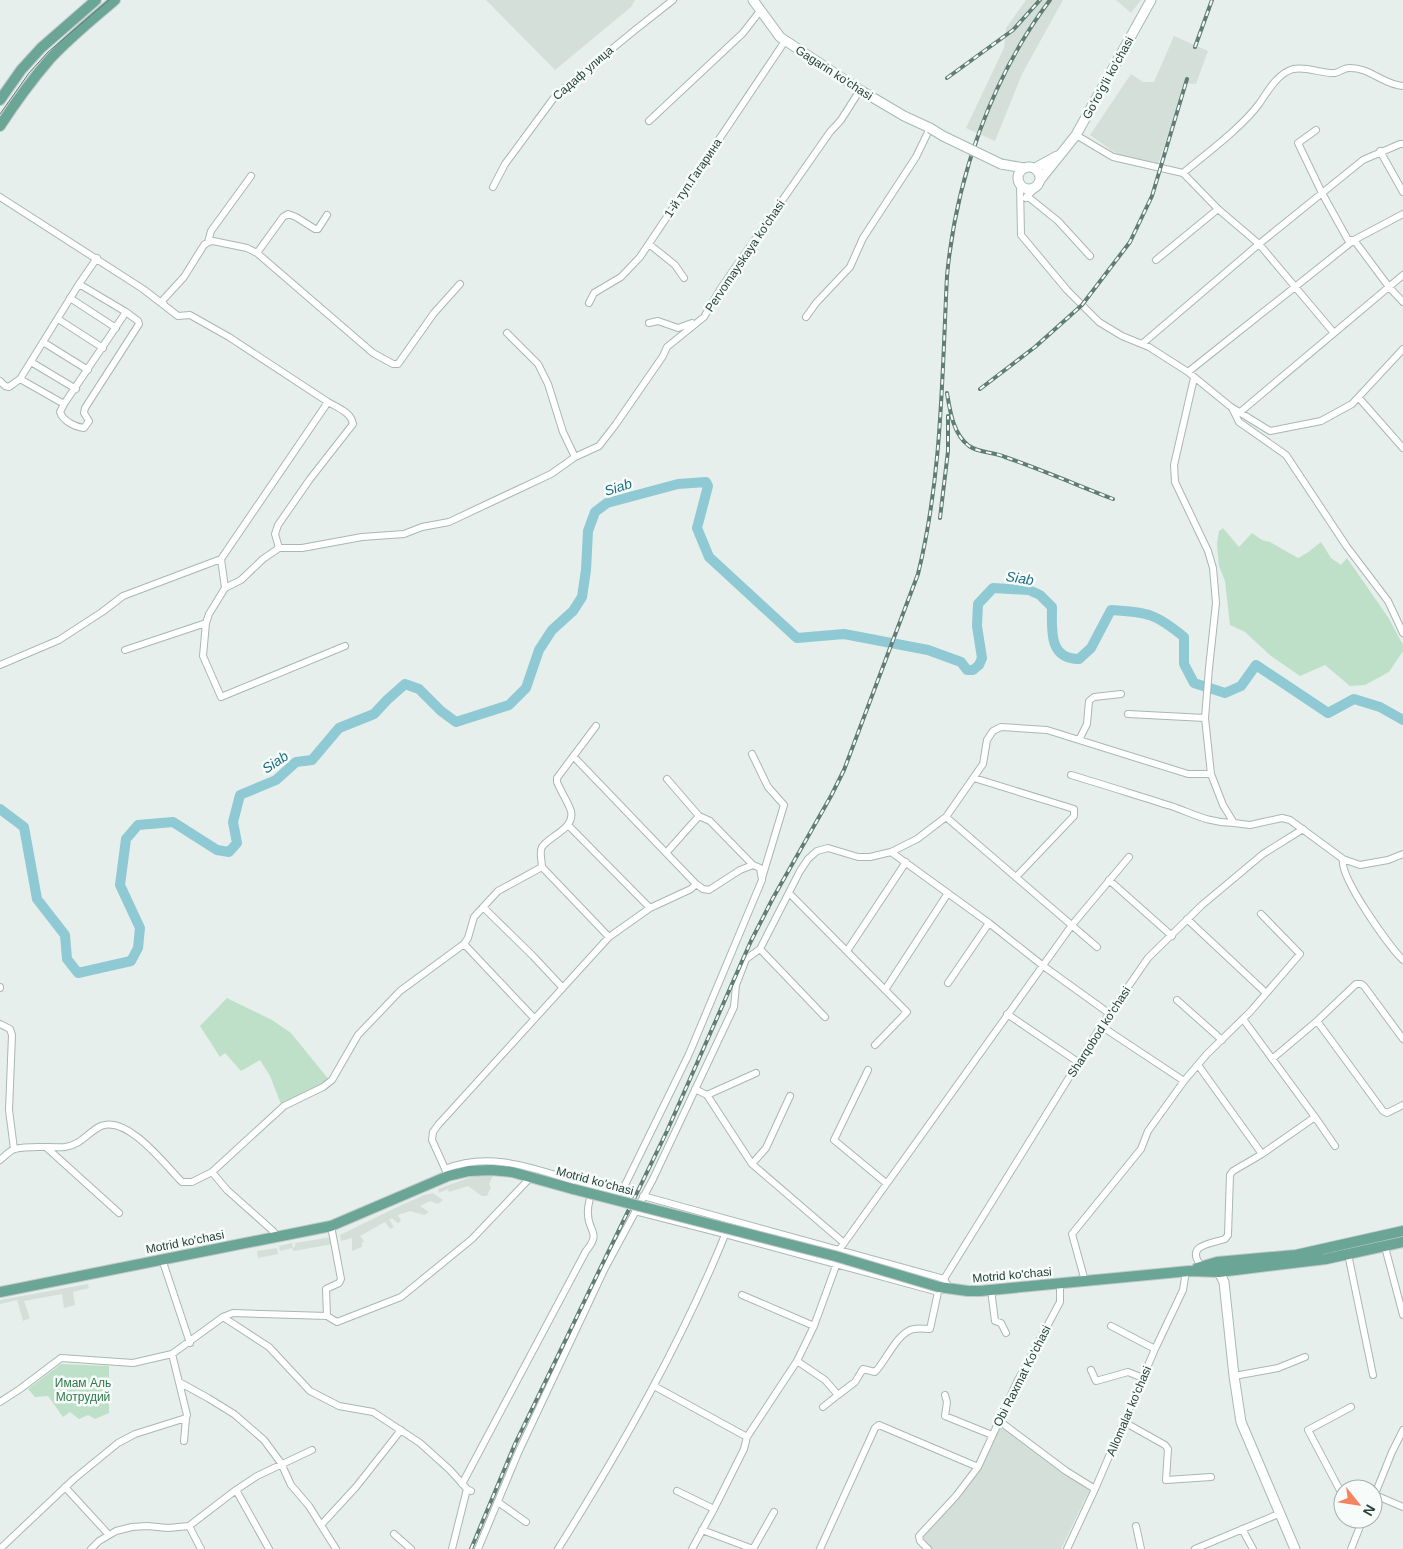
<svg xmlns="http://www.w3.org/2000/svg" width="1403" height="1549" font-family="Arial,sans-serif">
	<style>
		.built { fill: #d4dfda }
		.green { fill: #bfe0c8 }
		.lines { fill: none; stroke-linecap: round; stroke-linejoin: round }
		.river { stroke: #8ec9d4; stroke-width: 10 }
		.street-casing { stroke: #a8b8b2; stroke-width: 8 }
		.secondary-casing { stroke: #a4bbb3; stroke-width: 11 }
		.primary-casing { stroke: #c2cac8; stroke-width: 12 }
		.street { stroke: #fff; stroke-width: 6 }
		.secondary { stroke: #fff; stroke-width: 9 }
		.primary { stroke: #6aa596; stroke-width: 10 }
		.tram { stroke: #5f7d75; stroke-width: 1 }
		.rail-casing { stroke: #5f7d75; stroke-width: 4 }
		.rail { stroke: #f7fbf9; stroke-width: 2; stroke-dasharray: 5.5; stroke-linecap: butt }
		.secondary-bridge-casing { stroke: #a4bbb3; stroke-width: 11; stroke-linecap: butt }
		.primary-bridge-casing { stroke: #c2cac8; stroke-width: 12; stroke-linecap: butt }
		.secondary-bridge { stroke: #fff; stroke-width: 9 }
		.primary-bridge { stroke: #6aa596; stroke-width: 10 }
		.labels { text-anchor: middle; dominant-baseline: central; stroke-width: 5; stroke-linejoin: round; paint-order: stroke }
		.street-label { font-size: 12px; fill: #24423a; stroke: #f7fbf9 }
		.park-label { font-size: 12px; fill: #2d7a4b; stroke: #f7fbf9 }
		.water-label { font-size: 14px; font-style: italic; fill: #1c6f80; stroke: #f7fbf9 }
	</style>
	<rect width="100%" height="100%" fill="#e6efeb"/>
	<path class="built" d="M 486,0 L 635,0 L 631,7 L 555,70 Z
		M 1026,0 L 1063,0 L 1022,74 L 995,141 L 966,128 L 1004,48 L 1006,28 Z
		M 1116,0 L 1141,0 L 1131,13 Z
		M 1174,36 L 1208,51 L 1196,84 L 1185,83 L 1158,165 L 1118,155 L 1090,135 L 1131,74 L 1143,82 L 1154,82 Z
		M 474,1176 L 493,1176 L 489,1184 L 491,1187 L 487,1196 L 482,1196 L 468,1186 L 449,1192 L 448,1189 L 439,1193 L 438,1189 Z
		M 433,1193 L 443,1200 L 438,1204 L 430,1201 L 420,1206 L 429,1212 L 424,1215 L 410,1211 L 398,1215 L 401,1221 L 398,1223 L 393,1219 L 389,1219 L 394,1227 L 390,1229 L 385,1222 L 360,1236 L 364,1241 L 362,1243 L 362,1247 L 352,1251 L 352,1238 L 341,1241 L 340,1235 L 391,1210 L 424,1195 Z
		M 331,1237 L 333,1244 L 294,1251 L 292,1248 L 280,1251 L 279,1246 L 292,1243 L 293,1248 L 295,1247 L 295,1243 Z
		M 277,1248 L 278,1254 L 258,1258 L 257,1251 Z
		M 88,1284 L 89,1288 L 73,1292 L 75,1305 L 64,1308 L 62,1294 L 24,1301 L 30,1318 L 23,1321 L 17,1300 L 0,1304 L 0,1300 Z
		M 999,1423 L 1022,1437 L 1082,1485 L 1090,1489 L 1061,1549 L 932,1549 L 921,1537 L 932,1526 L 980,1463 Z"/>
	<path class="green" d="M 1223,528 L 1239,547 L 1252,533 L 1262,540 L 1270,542 L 1298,558 L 1307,553 L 1321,542 L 1331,558 L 1341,565 L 1347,558 L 1388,617 L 1403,645 L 1403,651 L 1389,672 L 1365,685 L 1350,686 L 1325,665 L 1300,676 L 1271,656 L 1245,632 L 1230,625 L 1225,581 L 1219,566 L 1217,544 L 1219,531 Z
		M 227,998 L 272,1020 L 291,1033 L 330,1081 L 281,1104 L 270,1076 L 260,1060 L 241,1071 L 225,1053 L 220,1057 L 200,1026 Z
		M 61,1364 L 109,1366 L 109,1413 L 95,1419 L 88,1415 L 79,1419 L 70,1412 L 63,1417 L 48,1396 L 35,1397 L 28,1389 Z"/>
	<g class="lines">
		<path class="river" d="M 0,809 L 24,827 L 37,899 L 65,935 L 67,959 L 78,973 L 131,961 L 138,948 L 140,928 L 120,885 L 126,839 L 138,825 L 173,822 L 217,850 L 229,852 L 237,843 L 233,822 L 240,795 L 276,780 L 296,762 L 312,760 L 339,728 L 374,714 L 387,700 L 405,684 L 419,689 L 441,711 L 456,722 L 509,705 L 526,688 L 539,650 L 552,630 L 573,611 L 582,597 L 586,570 L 588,531 L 595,512 L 607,503 L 678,484 L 706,482 L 708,486 L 697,528 L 709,557 L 797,638 L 844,634 L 928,650 L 961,662 L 967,670 L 973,670 L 979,665 L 982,658 L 977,626 L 978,604 L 993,588 L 1029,590 L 1040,595 L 1052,607 C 1052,629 1048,659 1079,659 L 1091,648 L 1111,610 C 1148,612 1156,614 1184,637 L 1184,664 L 1194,683 L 1225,693 L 1241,686 L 1256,665 L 1328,713 L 1354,699 L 1380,707 L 1403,720"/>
		<g class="street-casing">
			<path id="street" d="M 649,121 L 743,33 L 760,11
				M 1316,130 L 1298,143 L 1322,193 L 1348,240 L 1354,240 L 1389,287 L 1403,302
				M 1076,135 L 1113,157 L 1183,173 C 1207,153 1241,128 1259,104 C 1268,91 1277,74 1293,69 C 1307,66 1321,74 1335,73 C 1340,72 1344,68 1349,68 C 1369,67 1384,85 1403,86
				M 1380,151 L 1403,192
				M 1183,173 L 1218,209 L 1259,244 L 1334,333
				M 1020,185 L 1021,235 L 1067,290 L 1099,322 L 1122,336 L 1149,347 L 1188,372 L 1231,407 L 1270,431 L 1321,421 L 1352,404 L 1403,349
				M 493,187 L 505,164 L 556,95 L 635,30 L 673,0
				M 1027,196 L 1058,221 L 1090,256
				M 0,197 L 143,289 L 178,316 L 190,315 L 229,337 L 328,402 L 221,559 L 225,588 L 209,614 L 206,623 L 203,656 L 221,697 L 345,646
				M 1026,198 L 1034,189
				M 208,242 L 211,231 L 251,176
				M 649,244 L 675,265 L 684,278
				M 257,253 L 283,217 L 288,214 L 296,217 L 315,229 L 318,229 L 327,215
				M 1156,260 L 1218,209
				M 70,298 L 116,328
				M 589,303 L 594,293 L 621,277 L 640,257 L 785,41
				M 165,306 L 162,301 L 184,277 L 204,245 L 208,242 L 213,241 L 247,248 L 257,253 L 373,353 L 393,364 L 398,364 L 434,313 L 460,284
				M 806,317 L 816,303 L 850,267 L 863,238 L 916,157 L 930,128
				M 58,319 L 103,348
				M 649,323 L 658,321 L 678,328 L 692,323
				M 507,333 L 538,364 L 548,384 L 563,432 L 575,457
				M 43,342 L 88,370
				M 1142,344 L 1259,244 L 1363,160 L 1400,144 L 1403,144
				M 31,362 L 76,389
				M 1188,372 L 1354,240 L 1403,214
				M 1194,378 L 1174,465 L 1175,482 L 1208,551 L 1213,568 L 1216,603 L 1209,668 L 1205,718 L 1211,774 L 1223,805 L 1234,823 L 1250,825 L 1282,818 L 1290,820 L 1343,859 L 1360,865 L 1388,860 L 1403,854
				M 20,379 L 64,404 L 126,312 L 79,284
				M 0,381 L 5,386 L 9,387 L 20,379 L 79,284 L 97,258
				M 1359,398 L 1403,448
				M 64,404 L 60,412 C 63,421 75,427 84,428 L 89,421 L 84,413 L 85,408 L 139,324 L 138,321 L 126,312
				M 1232,408 L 1239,422 L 1286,455 L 1347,547 L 1388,601 L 1403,633
				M 1239,413 L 1403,275
				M 279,548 L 275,534 L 278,525 L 310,479 L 353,424 C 351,412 338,408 328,402
				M 225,588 L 241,580 L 263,559 L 279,548 L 302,548 L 362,537 L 404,534 L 422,527 L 449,522 L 551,474 L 575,457 L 599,446 L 616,424 L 663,356 L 667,347 L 704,317 L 721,288 L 830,132 L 841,120 L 860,90
				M 125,650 L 206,623
				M 0,665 L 59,640 L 102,612 L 123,596 L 221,559
				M 1128,714 L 1205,718
				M 1079,740 L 1087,724 L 1089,701 L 1094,697 L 1121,694
				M 752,754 L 768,787 L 784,805 L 762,878
				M 1071,775 C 1105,785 1138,796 1171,806 C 1194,814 1209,823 1234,823
				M 974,778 L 1074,809 L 1074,816 L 1017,876
				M 699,816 L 710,821 L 753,865
				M 946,817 L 1097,947
				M 568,825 L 650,908
				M 891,852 L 989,923 L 1042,965 L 1110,1014
				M 666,853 L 699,816 L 667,779
				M 1343,859 C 1339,877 1389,946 1403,960
				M 542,867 C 542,861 539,852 542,847 C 549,836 575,829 571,811 C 568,802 561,792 557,782 L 557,778 L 596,726
				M 1109,880 L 1172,936
				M 789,893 L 907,1012 L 875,1045
				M 483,907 L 533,956 L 562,987
				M 1187,919 L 1266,993
				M 464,944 L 534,1018
				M 760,949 L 825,1017
				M 847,951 L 906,862
				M 948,983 L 989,923
				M 0,987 L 0,988
				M 885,990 L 948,893
				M 1177,1000 L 1222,1040
				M 1007,1014 L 1078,1062
				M 1243,1019 L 1315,1117 L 1335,1146
				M 1317,1021 L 1383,1111 L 1387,1113 L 1403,1105
				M 0,1024 L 10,1029 L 12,1035 L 9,1110 L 14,1149
				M 1101,1026 L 1184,1081
				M 1272,1059 L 1317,1021 L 1356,984 L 1361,984 L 1364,986 L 1403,1039
				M 1198,1065 L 1262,1154
				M 868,1070 L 834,1140 L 886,1183
				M 695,1089 L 707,1095 L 752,1164 L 844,1243
				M 707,1095 L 756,1073
				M 47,1148 L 119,1213
				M 0,1160 C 4,1157 10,1150 15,1149 C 29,1145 51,1148 65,1147 C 81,1145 88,1132 101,1126 C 128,1115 166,1166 182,1182 L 192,1182 L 212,1172 L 227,1190 L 273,1231 L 277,1237
				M 752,1164 L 766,1148 L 790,1096
				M 445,1169 C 504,1145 561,1183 619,1192 L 624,1187 L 689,1054 L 762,880 L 760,868 L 753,865 L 740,870 L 709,890 L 703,889 L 696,884
				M 212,1172 L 284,1106 L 323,1087 L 332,1080 L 358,1035 L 400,991 L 464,944 L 468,938 L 474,917 L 498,891 L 542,867 L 609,937
				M 447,1173 L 432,1140 L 433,1132 L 438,1125 L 609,937 L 650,908 L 691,889 L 696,884 L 574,757
				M 635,1211 L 725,1234 L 935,1291 L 949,1288 L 944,1279 L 643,1196
				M 1385,1247 L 1403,1315
				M 837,1253 L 1072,925 L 1129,857
				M 1348,1254 L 1373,1375
				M 162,1259 L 190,1343
				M 1202,1267 C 1184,1245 1210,1244 1225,1239 L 1228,1235 L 1230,1175 L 1233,1171 L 1262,1154 L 1315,1117
				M 944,1279 L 1101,1026 L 1148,958 L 1202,905 L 1263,854 L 1303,829
				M 1085,1281 L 1072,1234 L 1141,1149 L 1148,1131 L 1184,1081 L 1207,1054 L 1250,1012 L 1300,954 L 1261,914
				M 991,1290 L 995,1321 L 1001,1323 L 1006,1333
				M 742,1295 L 814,1326
				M 327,1316 L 326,1289 L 339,1283 L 341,1279 L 331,1226
				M 223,1317 L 269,1347 L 310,1391 L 339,1406 L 373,1412 L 420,1443 L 450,1470 L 467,1489 L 471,1491
				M 1111,1326 L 1155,1349
				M 797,1361 L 825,1380 L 838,1395 L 855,1382 L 863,1369 L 875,1372 C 886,1361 898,1331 914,1329 C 919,1328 925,1329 930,1329 L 938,1292
				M 1091,1370 L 1096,1381 L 1128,1372 L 1143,1378
				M 1234,1376 L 1278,1368 L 1305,1357
				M 179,1382 L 208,1398 L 234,1414 L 264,1440 L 281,1463 L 291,1485 L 309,1506 L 336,1549
				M 654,1386 L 747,1437
				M 945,1395 L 947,1402 L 945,1416 L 992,1435
				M 0,1402 L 20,1389 L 61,1358 L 133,1363 L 172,1354 L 223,1317 L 233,1313 L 327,1316 L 337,1322 L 401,1297 L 472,1239 L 531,1177
				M 823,1407 L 838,1395
				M 998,1420 L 1066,1471 L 1095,1489
				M 1124,1422 L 1165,1445 L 1168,1449 L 1166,1480 L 1211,1477
				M 184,1441 L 186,1418
				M 462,1484 L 586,1251 C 602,1232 588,1232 588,1214 C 587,1207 590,1200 591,1193
				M 65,1487 L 109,1535
				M 236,1490 L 269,1549
				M 677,1491 L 714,1509
				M 1375,1495 L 1403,1507
				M 1343,1496 L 1308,1430 L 1351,1407
				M 1373,1499 L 1392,1452 L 1403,1430
				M 498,1502 L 526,1522
				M 321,1525 L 356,1487 L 401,1430
				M 189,1526 L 201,1549
				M 1136,1526 L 1141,1549
				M 1242,1529 L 1253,1549
				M 702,1530 L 753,1549
				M 394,1534 L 411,1549
				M 2,1547 L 74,1479 L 118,1443 L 135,1434 L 186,1418 L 187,1415 L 172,1354
				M 91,1549 L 99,1541 L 116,1531 L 132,1527 L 147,1526 L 168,1528 L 189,1526 L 236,1490 L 257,1476 L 312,1450
				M 452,1549 L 467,1489
				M 478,1549 L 518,1453 L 605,1268 L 653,1179 L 734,1007 L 736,985 L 746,959 L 760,949 L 800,871 L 808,859 L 817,851 L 828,848 L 858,857 L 870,857 L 891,852 L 917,839 L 946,817 L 983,764 L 987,740 L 993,731 L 1001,727 L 1047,730 L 1188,774 L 1211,774
				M 558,1549 C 622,1447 682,1342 727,1230
				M 692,1549 L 714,1509 L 744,1449 L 747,1437 L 797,1361 L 814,1326 L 837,1263
				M 753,1549 L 774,1512
				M 820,1549 L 875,1428 L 879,1425 L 978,1467
				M 928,1549 L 920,1541 L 919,1536 L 956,1496 L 978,1467 L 1017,1382 L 1060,1302 L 1060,1283
				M 1067,1549 L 1095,1489 L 1155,1349 L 1183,1290 L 1186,1271
				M 1195,1549 L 1281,1513
				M 1351,1549 L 1363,1519"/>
		</g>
		<g class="secondary-casing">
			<path id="secondary" d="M 753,0 L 780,37 L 860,90 L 904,116 L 930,128
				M 1001,164 L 1024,168
				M1018 178a11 11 0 1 1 22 0a11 11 0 1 1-22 0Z
				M 1035,168 L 1057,156
				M 1040,180 L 1076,135 L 1151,0
				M 1219,1272 L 1224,1282 L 1234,1376 L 1241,1422 L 1295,1549"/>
		</g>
		<g class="primary-casing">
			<path id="primary" d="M 0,100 L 21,70 L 41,48 L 96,0
				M 0,126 C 15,103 31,81 49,60 C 69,38 93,19 115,0
				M 1197,1268 L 1217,1262 L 1296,1255 L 1403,1231
				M 939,1287 L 968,1291 L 980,1291 L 1189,1271 L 1219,1272 L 1326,1259 L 1403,1242
				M 0,1292 L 331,1226 L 448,1176 L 469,1171 L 491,1170 L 512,1172 L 573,1189"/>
		</g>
		<use href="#street" class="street"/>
		<use href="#secondary" class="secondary"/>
		<use href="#primary" class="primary"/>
		<path class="tram" d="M 0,114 L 29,73 L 48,52 L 109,0"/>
		<g class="rail-casing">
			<path id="rail" d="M 1195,47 L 1212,0
				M 947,78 L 1013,30 L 1040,0
				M 980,389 L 1035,347 L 1082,305 L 1130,242 L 1152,196 L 1187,79
				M 947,393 C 950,411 953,434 969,446 C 979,453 994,452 1005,457 C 1042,470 1077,485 1113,499
				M 940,518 L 948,451 L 948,416
				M 471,1549 L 515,1444 L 667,1131 L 751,941 L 773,898 L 831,796 L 844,770 L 918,574 C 942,477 942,376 947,276 C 956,179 991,78 1050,0"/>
		</g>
		<use href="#rail" class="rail"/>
		<g class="secondary-bridge-casing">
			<path id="secondary-bridge" d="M 930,128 L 943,136 L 1001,164"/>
		</g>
		<g class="primary-bridge-casing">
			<path id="primary-bridge" d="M 573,1189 L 835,1256 L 939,1287"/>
		</g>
		<use href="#secondary-bridge" class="secondary-bridge"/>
		<use href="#primary-bridge" class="primary-bridge"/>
	</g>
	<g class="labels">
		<g class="street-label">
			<text transform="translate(583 73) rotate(-41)">Садаф улица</text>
			<text transform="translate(834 73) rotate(33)">Gagarin ko'chasi</text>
			<text transform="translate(1108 78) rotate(-61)">Go'ro'g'li ko'chasi</text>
			<text transform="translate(693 178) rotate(-56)">1-й туп.Гагарина</text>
			<text transform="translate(745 256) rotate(-56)">Pervomayskaya ko'chasi</text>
			<text transform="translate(1099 1032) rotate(-57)">Sharqobod ko'chasi</text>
			<text transform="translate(595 1181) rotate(15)">Motrid ko'chasi</text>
			<text transform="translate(185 1242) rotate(-11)">Motrid ko'chasi</text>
			<text transform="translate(1012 1275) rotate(-5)">Motrid ko'chasi</text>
			<text transform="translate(1022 1376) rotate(-63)">Obi Raxmat Ko'chasi</text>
			<text transform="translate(1129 1411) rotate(-67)">Allomalar ko'chasi</text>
		</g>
		<g class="park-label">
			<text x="83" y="1383">Имам Аль<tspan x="83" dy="14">Мотрудий</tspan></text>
		</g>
		<g class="water-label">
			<text transform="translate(618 487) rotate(-18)">Siab</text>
			<text transform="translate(1020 578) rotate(9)">Siab</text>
			<text transform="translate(275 762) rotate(-34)">Siab</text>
		</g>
	</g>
	<g transform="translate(1358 1504) rotate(120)"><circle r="24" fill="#f7fbf9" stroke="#a3b1ad"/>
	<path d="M0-4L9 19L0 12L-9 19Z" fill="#f4845f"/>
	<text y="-8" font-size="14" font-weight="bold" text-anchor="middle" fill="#24423a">N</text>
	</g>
</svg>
